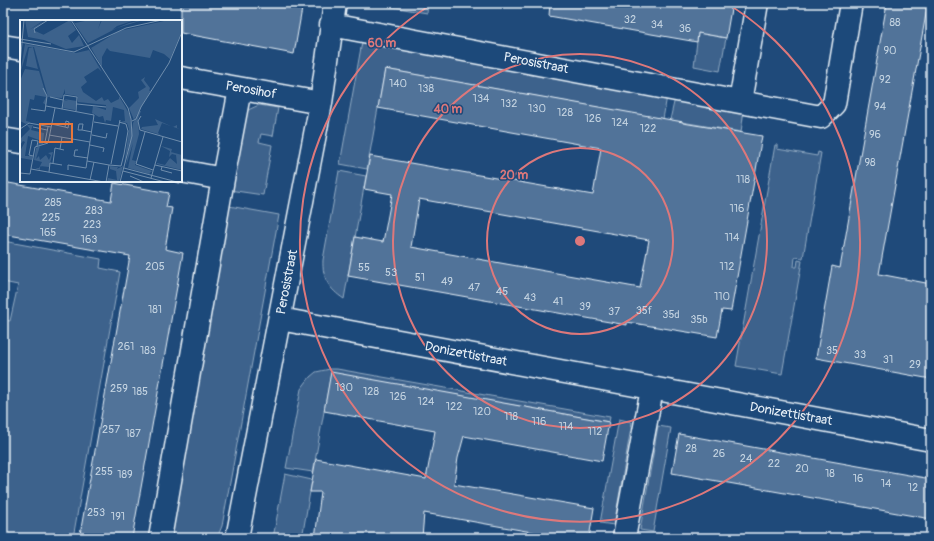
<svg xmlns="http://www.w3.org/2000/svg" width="934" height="541" font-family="Pangolin,sans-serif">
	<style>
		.green { fill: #3c628c; stroke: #92aac2 }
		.building { fill: #517399; stroke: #e8f1f8; fill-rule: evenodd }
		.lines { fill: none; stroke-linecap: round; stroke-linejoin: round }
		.street-casing { stroke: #e8f1f8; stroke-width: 25 }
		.street { stroke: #1f4a7a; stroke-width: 22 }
		.ring { fill: none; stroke: #dd787b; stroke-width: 2 }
		.labels { text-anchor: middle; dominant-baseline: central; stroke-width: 3; stroke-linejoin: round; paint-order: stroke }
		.number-label { font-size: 11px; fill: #c2d2e0 }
		.street-label { font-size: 13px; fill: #e8f1f8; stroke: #1f4a7a }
		.inset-road { fill: none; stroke: #6f8dac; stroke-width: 1 }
		.view { fill: #e8773b; fill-opacity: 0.15; stroke: #e8773b; stroke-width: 2 }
		.inset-edge { fill: none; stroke: #e8f1f8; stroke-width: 2 }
		.centre { fill: #dd787b; stroke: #1f4a7a; stroke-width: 2 }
		.ring-label { font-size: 12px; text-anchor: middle; font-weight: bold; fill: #dd787b; stroke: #1f4a7a; stroke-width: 3; stroke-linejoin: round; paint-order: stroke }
	</style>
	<rect width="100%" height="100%" fill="#1f4a7a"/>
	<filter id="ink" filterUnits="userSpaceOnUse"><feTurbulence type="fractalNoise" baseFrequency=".025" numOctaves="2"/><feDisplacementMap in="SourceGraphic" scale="8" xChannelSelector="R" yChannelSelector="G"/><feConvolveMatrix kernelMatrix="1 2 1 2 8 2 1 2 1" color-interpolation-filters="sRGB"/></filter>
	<g filter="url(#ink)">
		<path class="green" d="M 369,3 L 428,3 L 427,13 Z
			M 698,33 L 726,38 L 720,71 L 694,66 Z
			M 362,42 L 667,96 L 663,119 L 385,69 L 367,169 L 340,164 Z
			M 675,98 L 744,110 L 741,132 L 670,120 Z
			M 259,105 L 278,108 L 273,136 L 261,134 L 259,142 L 272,145 L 263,195 L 229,190 L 244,115 L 248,110 Z
			M 775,145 L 777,145 L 777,149 L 817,156 L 818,152 L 821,153 L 803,258 L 795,257 L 794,267 L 797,267 L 798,260 L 802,261 L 782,374 L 736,366 Z
			M 339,171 L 366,176 L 344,299 C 329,289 322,278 323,260 Z
			M 229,206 L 279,215 L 222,526 L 217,538 L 169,538 Z
			M 3,241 L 101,259 L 100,268 L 120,272 L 73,538 L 3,538 L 3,320 L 10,321 L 18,285 L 3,282 Z
			M 330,369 L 337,369 L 610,417 L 609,422 L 331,373 L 313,472 L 286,468 L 301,389 L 310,377 L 316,372 Z
			M 619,419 L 632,422 L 614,525 L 600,523 Z
			M 658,426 L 671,428 L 653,532 L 640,530 Z
			M 285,474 L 312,480 L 302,538 L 273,538 Z"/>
		<path class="building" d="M 181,3 L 303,3 L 294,54 L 181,33 Z
			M 550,3 L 732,3 L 726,38 L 698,33 L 697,42 L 549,16 Z
			M 887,3 L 928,3 L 879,274 L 931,284 L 931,379 L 816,358 L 832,266 L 840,268 Z
			M 385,69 L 683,122 L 683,123 L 762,136 L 731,311 L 722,310 L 717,337 L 627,322 L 627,325 L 598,320 L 348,276 L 355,237 L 383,242 L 392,194 L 364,189 L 370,156 L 593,195 L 601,148 L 378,108 ZM 419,199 L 649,240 L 640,288 L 411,247 Z
			M 3,182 L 111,201 L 114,183 L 169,193 L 166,207 L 172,208 L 165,249 L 183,253 L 132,538 L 105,538 L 80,534 L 130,256 L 3,234 Z
			M 331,372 L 609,422 L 602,461 L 464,436 L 458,458 L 454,484 L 594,508 L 589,538 L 566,538 L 424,513 L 422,538 L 315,538 L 321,492 L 310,492 L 316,459 L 426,479 L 435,431 L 324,411 Z
			M 679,434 L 931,479 L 931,519 L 672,473 Z"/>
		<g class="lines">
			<g class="street-casing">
				<path id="street" d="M 757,3 L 740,102 L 821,117 L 834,104 L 851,3
					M 331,25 L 740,102
					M 3,46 L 21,49
					M 181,78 L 321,103
					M 3,139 L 21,142
					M 181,171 L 223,179
					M 280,319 L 931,440
					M 160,538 L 223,179 L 240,89
					M 237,538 L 321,103 L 335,3
					M 624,538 L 652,389"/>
			</g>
			<use href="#street" class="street"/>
		</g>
	</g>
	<g class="ring">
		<circle cx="580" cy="241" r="93"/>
		<circle cx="580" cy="241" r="187"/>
		<path d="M728 4A280 280 0 1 1 432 4"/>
	</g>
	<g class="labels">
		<g class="number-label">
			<text x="630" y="19">32</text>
			<text x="895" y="22">88</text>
			<text x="657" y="24">34</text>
			<text x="685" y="28">36</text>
			<text x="890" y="50">90</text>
			<text x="885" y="79">92</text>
			<text x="398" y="83">140</text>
			<text x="426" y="88">138</text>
			<text x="481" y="98">134</text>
			<text x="509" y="103">132</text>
			<text x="880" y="106">94</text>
			<text x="537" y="108">130</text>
			<text x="565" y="112">128</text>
			<text x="593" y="118">126</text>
			<text x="620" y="122">124</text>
			<text x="648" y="128">122</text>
			<text x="875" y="134">96</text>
			<text x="870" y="162">98</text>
			<text x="743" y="179">118</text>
			<text x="53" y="202">285</text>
			<text x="737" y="208">116</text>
			<text x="94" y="210">283</text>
			<text x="51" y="217">225</text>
			<text x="92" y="224">223</text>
			<text x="48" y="232">165</text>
			<text x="732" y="237">114</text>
			<text x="89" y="239">163</text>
			<text x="155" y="266">205</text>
			<text x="727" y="266">112</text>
			<text x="364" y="267">55</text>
			<text x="391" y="272">53</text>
			<text x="420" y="277">51</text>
			<text x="447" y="281">49</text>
			<text x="474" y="287">47</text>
			<text x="502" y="291">45</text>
			<text x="722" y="296">110</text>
			<text x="530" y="297">43</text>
			<text x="558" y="301">41</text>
			<text x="585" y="306">39</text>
			<text x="155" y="309">181</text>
			<text x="644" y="310">35f</text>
			<text x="614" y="311">37</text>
			<text x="671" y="314">35d</text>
			<text x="699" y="319">35b</text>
			<text x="126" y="346">261</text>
			<text x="148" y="350">183</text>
			<text x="832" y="350">35</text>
			<text x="860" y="354">33</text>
			<text x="888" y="359">31</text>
			<text x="915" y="364">29</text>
			<text x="344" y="387">130</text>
			<text x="119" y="388">259</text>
			<text x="140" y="391">185</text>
			<text x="371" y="391">128</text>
			<text x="398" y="396">126</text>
			<text x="426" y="401">124</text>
			<text x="454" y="406">122</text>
			<text x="482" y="411">120</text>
			<text x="511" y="416">118</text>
			<text x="539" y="421">116</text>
			<text x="566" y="426">114</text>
			<text x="111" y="429">257</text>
			<text x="595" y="431">112</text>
			<text x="133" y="433">187</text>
			<text x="691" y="448">28</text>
			<text x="719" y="453">26</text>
			<text x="746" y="458">24</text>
			<text x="774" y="463">22</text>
			<text x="802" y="468">20</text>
			<text x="104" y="471">255</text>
			<text x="830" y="473">18</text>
			<text x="125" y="474">189</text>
			<text x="858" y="478">16</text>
			<text x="886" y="483">14</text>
			<text x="913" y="487">12</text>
			<text x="96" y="512">253</text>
			<text x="118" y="516">191</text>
		</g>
		<g class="street-label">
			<text transform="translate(536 63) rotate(11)">Perosistraat</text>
			<text transform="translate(251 90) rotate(10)">Perosihof</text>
			<text transform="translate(287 282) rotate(-79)">Perosistraat</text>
			<text transform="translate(466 354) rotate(11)">Donizettistraat</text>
			<text transform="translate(791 414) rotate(10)">Donizettistraat</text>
		</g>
	</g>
	<g transform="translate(20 20)">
		<rect width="162" height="162" fill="#1f4a7a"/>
		<path d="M 5,0 L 9,0 L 10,8 L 9,0 L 24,0 L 9,10 L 26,0 L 13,10 L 33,19 L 23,15 L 50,0 L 56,10 L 48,16 L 52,23 L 59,15 L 64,26 L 46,29 L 24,20 L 8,17 ZM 52,0 L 55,3 L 70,0 L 75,9 L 70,0 L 81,0 L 78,9 L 82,0 L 115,0 L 97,6 L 92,10 L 109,3 L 123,0 L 97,8 L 68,23 ZM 162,0 L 162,11 L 150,39 L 144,34 L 133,30 L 130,38 L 90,31 L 87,28 L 82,37 L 82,47 L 71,28 L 99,11 L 144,1 ZM 5,24 L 56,33 L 69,30 L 82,52 L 78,48 L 64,57 L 67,62 L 61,67 L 63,72 L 76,81 L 82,77 L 84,81 L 88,79 L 91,83 L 99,79 L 99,76 L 110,95 L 112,113 L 104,145 L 109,109 L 107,103 L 101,102 L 105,101 L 104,90 L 93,87 L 91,101 L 86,100 L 85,103 L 83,96 L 79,97 L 72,93 L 73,86 L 86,90 L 86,85 L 58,82 L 57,76 L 45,74 L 45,69 L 42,78 L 28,77 L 14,27 L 8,27 L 0,54 ZM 13,27 L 17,45 L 18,49 L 6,46 L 9,28 ZM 5,49 L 19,51 L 27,78 L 26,85 L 23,83 L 26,77 L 15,75 L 14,80 L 10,79 L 6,101 L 10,102 L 6,104 L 0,101 L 0,61 ZM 125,57 L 124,60 L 130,68 L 129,71 L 131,70 L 114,100 L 109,88 L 119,78 L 118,72 L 126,67 L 121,60 ZM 44,79 L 57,81 L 55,90 L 43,88 L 44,80 L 48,81 ZM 119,91 L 121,91 L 118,99 L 119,114 L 112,140 L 116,141 L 115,145 L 132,151 L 129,154 L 108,148 L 113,123 L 106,146 L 113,103 ZM 135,99 L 153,107 L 157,105 L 157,108 L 162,110 L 142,103 L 138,113 L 141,115 L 121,109 L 122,107 L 138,105 ZM 7,105 L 13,105 L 11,110 L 24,113 L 23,124 L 18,125 L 19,120 L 8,116 L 5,136 L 12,136 L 12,140 L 1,138 L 0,140 L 0,131 L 5,122 L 3,121 L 0,125 L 0,119 L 10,109 ZM 20,126 L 16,139 L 19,136 L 20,140 L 26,135 L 29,140 L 31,135 L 28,133 L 33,132 L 29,147 L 20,146 L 20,150 L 13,147 L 14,140 L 13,147 L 16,148 L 18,141 L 16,148 L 19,148 L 22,142 L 14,140 L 16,128 ZM 141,126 L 152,129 L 150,136 L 151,132 L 162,135 L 162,150 L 137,144 L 137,143 L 145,145 L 150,138 L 157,144 L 156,135 L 152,134 L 149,137 L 150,131 ZM 90,146 L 98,147 L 97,149 L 103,146 L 99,162 L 87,162 L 88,158 L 97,160 L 96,151 L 90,149 Z" fill="#3c628c"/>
		<path class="inset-road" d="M 51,0 L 108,88 L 111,99 L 112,116 L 100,162M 15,13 L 14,9 L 28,0M 0,19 L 31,24M 0,22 L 54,32 L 106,8 L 142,0M 0,45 L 4,0M 30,77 L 43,80M 57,84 L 86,87M 26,86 L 74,95 L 66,148 L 48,145 L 48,150M 11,89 L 25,91 L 27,76 L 23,68M 42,89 L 44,75 L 57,77 L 56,91M 121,96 L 118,101 L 120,110 L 162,122M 46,101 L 49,102 L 48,108 L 45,107 ZM 112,101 L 116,99 L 121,87 L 149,43 L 162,12M 74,102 L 98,106M 31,104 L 45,107M 13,107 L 27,110M 0,109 L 9,103 L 31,107M 62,110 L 63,104 L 59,104 L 58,110 L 62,110 L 72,112M 125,112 L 116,144 L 133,150M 29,115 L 70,122M 72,115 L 86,118 L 87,113M 25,122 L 28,107M 70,125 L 84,128 L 83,132M 40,129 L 42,117M 58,130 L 55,130 L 54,136 L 68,138M 13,136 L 9,135 L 12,120 L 18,121 L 17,126M 67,141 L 89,145 L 86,162M 33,143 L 35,128 L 44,130M 91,144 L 100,100M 89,145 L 101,146 L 104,134 L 108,111 L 106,104 L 99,102M 135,145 L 162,151M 142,147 L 141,150 L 152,153M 104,148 L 157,162M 11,149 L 84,162M 103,151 L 145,162M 29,152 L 30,143 L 42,145M 0,153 L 10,154 L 15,127 L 28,123 L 35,88M 110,156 L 124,162M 131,158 L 143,117M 70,160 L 74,142"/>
		<path class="view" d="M 20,104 L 52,104 L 52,122 L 20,122 Z"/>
		<rect width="162" height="162" class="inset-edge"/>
	</g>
	<circle cx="580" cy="241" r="6" class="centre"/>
	<g class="ring-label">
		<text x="382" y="47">60 m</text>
		<text x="448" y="113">40 m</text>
		<text x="514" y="179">20 m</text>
	</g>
	<rect width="934" height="541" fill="none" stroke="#1f4a7a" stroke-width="16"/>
	<rect x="8" y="8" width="918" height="525" fill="none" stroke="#e8f1f8" stroke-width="1.5" filter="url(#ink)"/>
</svg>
